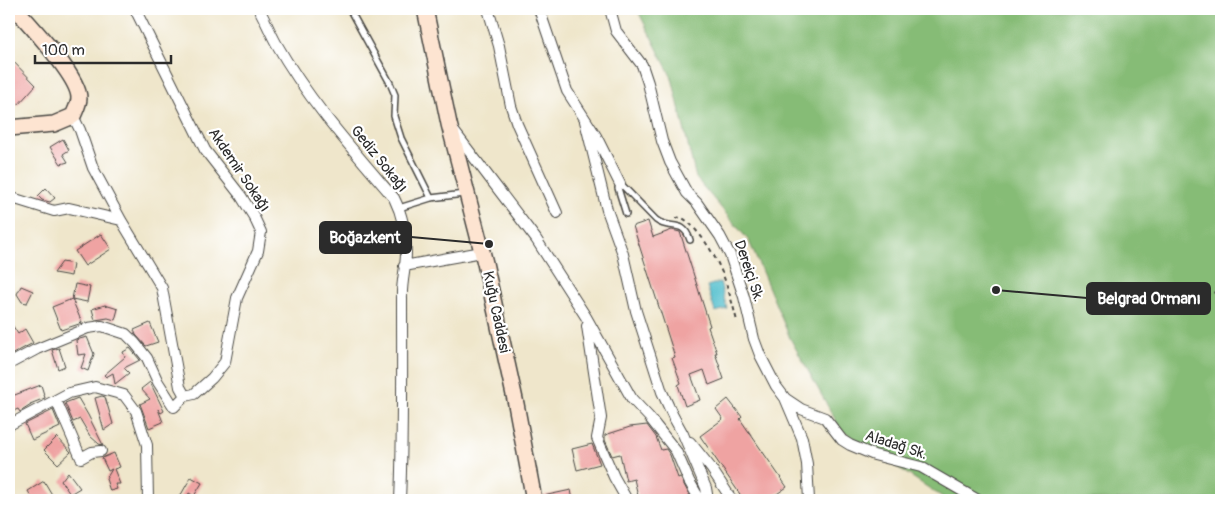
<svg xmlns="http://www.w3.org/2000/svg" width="1230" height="509" font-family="Pangolin,sans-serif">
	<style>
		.forest { fill: #86bc76; stroke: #587450 }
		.water { fill: #53bfce; stroke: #3f757c }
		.building { fill: #efa3a2 }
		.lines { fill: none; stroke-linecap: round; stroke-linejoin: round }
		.lane-casing { stroke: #484743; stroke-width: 8 }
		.street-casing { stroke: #484743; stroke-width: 12 }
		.secondary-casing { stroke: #484743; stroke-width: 18 }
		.path { stroke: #484743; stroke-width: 2; stroke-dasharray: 4 4; stroke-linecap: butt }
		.lane { stroke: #fff; stroke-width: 5 }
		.street { stroke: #fff; stroke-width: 10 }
		.secondary { stroke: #fde4d1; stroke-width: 15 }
		.labels { text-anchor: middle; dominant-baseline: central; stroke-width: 4.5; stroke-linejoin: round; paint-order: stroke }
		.street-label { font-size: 15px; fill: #2b2b2b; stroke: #fff }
		.leader { fill: none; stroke: #2b2b2b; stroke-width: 2 }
		.callout-dot { fill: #2b2b2b; stroke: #fff; stroke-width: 2 }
		.callout { fill: #2b2b2b; stroke: #2b2b2b; stroke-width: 2 }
		.callout-label { font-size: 16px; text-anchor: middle; font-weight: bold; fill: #fff }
	</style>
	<rect width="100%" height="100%" fill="#fff"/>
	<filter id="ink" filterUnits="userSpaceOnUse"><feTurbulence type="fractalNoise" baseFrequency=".02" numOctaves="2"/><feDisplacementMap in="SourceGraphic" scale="10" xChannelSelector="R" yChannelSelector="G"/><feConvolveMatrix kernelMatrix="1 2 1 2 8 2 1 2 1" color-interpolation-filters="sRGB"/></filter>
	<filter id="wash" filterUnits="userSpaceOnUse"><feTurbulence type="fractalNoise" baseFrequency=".0096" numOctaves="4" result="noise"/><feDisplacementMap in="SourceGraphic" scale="20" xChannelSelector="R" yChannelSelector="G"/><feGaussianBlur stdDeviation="1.12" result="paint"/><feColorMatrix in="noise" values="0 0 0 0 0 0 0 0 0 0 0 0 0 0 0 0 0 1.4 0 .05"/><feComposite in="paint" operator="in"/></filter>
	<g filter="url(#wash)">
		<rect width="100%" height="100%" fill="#efe6cb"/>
		<path class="forest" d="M 637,9 L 1221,9 L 1221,500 L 947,500 L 841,430 L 790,338 L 749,241 L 696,178 L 672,78 Z"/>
		<path class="water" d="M 720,282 L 727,309 L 715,312 L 707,286 Z"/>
		<g id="blocks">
			<path class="building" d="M 9,57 L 36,85 L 18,105 L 9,97 Z
				M 63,139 L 69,150 L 63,154 L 68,162 L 61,164 L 50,147 Z
				M 46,188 L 55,198 L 50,202 L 42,200 L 38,196 Z
				M 648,221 L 653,237 L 672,230 L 680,232 L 710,326 L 708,327 L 717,353 L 715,353 L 724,379 L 709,385 L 704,370 L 691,375 L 700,400 L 685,406 L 678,385 L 681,383 L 672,358 L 675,357 L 633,226 Z
				M 101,234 L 111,249 L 85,266 L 75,251 Z
				M 62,262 L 73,264 L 71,276 L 54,273 Z
				M 75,284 L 90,287 L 87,302 L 72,299 Z
				M 21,286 L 33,291 L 27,303 L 22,302 L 17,294 Z
				M 72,299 L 82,323 L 61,330 L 52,307 Z
				M 105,305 L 118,309 L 115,320 L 108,318 L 95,320 L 92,309 Z
				M 9,320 L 18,334 L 25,329 L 33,343 L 9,356 Z
				M 150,323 L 158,342 L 146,346 L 136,335 L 134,330 Z
				M 87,337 L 94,354 L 88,371 L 81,368 L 86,354 L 78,355 L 76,340 Z
				M 59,348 L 65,366 L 58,369 L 52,350 Z
				M 130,348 L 140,360 L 124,368 L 129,373 L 115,384 L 113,373 L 106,377 L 104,375 L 125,357 L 123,352 Z
				M 150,382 L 164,411 L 161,413 L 158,409 L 163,422 L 149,428 L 140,404 L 150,399 L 141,389 Z
				M 41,385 L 45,398 L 30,404 L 31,405 L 20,412 L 18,409 L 11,412 L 12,396 Z
				M 102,396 L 105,397 L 113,424 L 104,430 L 95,398 Z
				M 78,398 L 88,415 L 103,445 L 99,444 L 90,436 L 80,419 L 73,422 L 65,403 Z
				M 728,399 L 742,417 L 740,419 L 787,487 L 768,500 L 744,500 L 700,436 L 723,419 L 716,409 Z
				M 53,410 L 60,427 L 32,440 L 25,424 Z
				M 647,425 L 656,437 L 661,450 L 666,449 L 670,455 L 678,478 L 680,477 L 691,498 L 684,500 L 639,500 L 634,479 L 626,481 L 620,454 L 612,456 L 605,440 L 605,435 L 630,427 Z
				M 57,437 L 71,452 L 58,464 L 44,450 Z
				M 592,444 L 600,464 L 577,470 L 572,449 Z
				M 114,453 L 120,467 L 114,469 L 120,484 L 115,484 L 117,489 L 110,491 L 106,479 L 112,469 L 108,471 L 102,458 Z
				M 68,472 L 80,488 L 70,494 L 61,481 Z
				M 191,477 L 202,483 L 194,496 L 189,493 L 186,500 L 178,500 Z
				M 44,481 L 54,498 L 49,500 L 33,500 L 28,491 Z
				M 571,490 L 573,500 L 543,500 L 543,496 Z"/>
		</g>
	</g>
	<g filter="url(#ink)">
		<use href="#blocks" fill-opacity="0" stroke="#484743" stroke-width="1"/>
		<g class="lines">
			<g class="lane-casing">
				<path id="lane" d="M 350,10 L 390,83 L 395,95 L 394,116 L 401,138 L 431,198
					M 399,208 L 431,198 L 464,194
					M 626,214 L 618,188 L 621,184 L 656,220 C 670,231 683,218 690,240"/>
			</g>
			<g class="street-casing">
				<path id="street" d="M 135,9 L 205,150 L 241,196 L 254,217 L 261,232 L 258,251 L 237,298 L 225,362 L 212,378 L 194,394 L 185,396
					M 259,9 C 265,20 270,32 276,43 C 308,100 352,149 394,198 C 402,214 406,234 406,253 C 406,268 401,283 402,298 C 402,366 403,433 400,500
					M 488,9 L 499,46 L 511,106 L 517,124 L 557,213
					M 539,9 L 567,91 L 596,136 L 620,184
					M 610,9 L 616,31 L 642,65 L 648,83 L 662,141 L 670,162 L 687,193 L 697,203 L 720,236 L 730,255 L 744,297 L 754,339 L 760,355 L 776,386 L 785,398 L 802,438 L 807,464 L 809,500
					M 73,116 L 80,130 L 93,168 L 121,220 L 162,288 L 180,387 L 185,396
					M 585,121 L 607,210 L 623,254 L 636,311 L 662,392 L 673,416 L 683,434 L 706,488 L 708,500
					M 453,130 L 536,239 L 586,317 L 632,399 L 649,417 L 676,451 L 689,481 L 700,500
					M 9,197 L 54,211 L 69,208 L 121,220
					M 404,266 L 482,252
					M 587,326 L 601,418 L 597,438 L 614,477 L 627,500
					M 9,364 L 37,349 L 88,328 L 102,326 L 126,334 L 135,343 L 147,358 L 158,382 L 174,407 L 185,396
					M 786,399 L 801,409 L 825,418 L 842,440 L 850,445 L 874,455 L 921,467 L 978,500
					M 56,400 L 81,458 L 92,452 L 101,451
					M 9,425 L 69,393 L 95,387 L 124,395 L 136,411 L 147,445 L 148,500
					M 690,442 L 711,468 L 732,500"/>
			</g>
			<g class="secondary-casing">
				<path id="secondary" d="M 425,9 L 449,124 L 485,263 L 516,404 L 534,500
					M 9,128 L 54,124 L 73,116 C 75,111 79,104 79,98 C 79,77 31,26 16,9"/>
			</g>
			<path class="path" d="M 676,219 L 680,217 C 689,221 693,227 700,235 C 721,261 729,290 737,321
				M 1183,285 L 1208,294 L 1221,291"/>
			<use href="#lane" class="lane"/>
			<use href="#street" class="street"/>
			<use href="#secondary" class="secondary"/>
		</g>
	</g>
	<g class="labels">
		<g class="street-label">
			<text transform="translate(379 159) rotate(51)">Gediz Sokağı</text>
			<text transform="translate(239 170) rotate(56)">Akdemir Sokağı</text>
			<text transform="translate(749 271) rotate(71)">Dereiçi Sk.</text>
			<text transform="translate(496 312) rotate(78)">Kuğu Caddesi</text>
			<text transform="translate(896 445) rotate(18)">Aladağ Sk.</text>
		</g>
	</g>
	<path class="leader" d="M489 244L411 237M996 290L1087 298"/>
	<g class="callout-dot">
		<circle cx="489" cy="244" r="5"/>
		<circle cx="996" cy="290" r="5"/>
	</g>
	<g class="callout">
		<rect x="320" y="222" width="91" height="31" rx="5"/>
		<rect x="1087" y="283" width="123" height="31" rx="5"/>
	</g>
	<g class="callout-label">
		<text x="365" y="243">Boğazkent</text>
		<text x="1149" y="304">Belgrad Ormanı</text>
	</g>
	<rect width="1230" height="509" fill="none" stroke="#fff" stroke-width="30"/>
	<path d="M35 55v8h136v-8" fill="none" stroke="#2b2b2b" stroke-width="2.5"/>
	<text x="42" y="55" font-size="15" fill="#2b2b2b" stroke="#ffffff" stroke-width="4" paint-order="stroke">100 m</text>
</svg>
